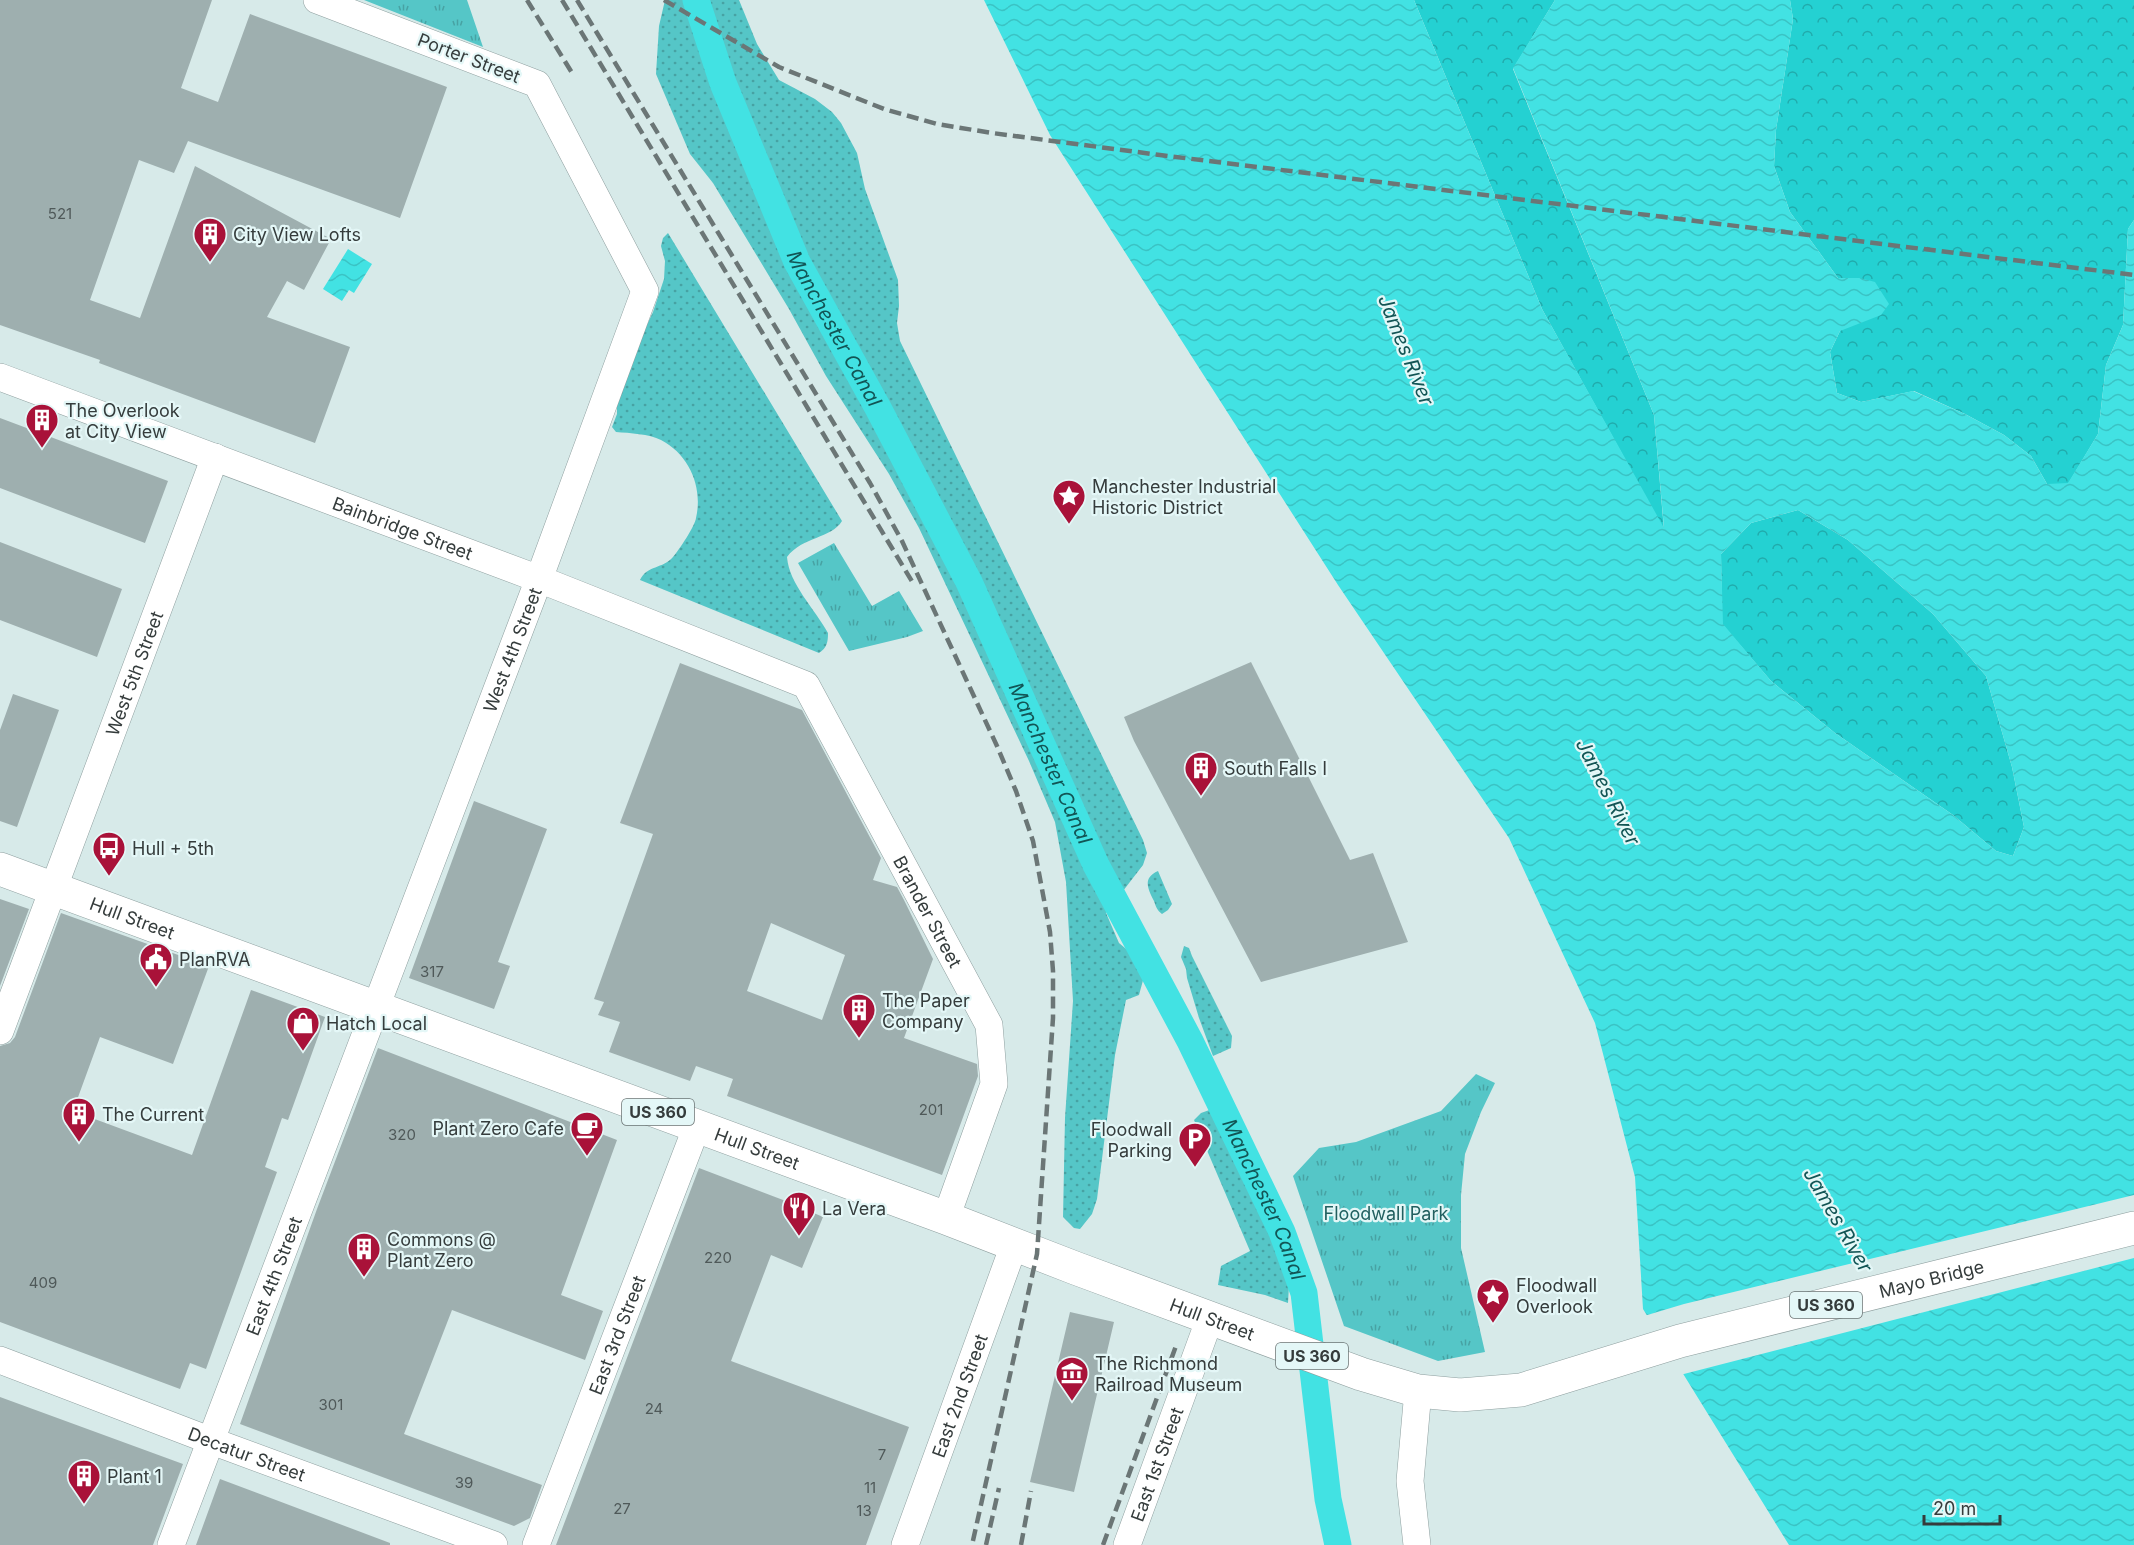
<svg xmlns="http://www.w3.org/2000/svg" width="2134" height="1545" font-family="Inter,sans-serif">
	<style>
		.grass { fill: url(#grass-dots) }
		.forest { fill: url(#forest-crowns) }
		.park { fill: url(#park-tufts) }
		.water { fill: url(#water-waves); fill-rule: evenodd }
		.pier { fill: #d7eae9 }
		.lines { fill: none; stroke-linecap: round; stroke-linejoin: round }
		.canal { stroke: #42e2e3; stroke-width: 27 }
		.building { fill: #9eafaf; fill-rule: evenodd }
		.minor-casing { stroke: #8e9f9f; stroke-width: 28 }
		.major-casing { stroke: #8e9f9f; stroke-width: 34 }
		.minor { stroke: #fff; stroke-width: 27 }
		.major { stroke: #fff; stroke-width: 33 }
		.rail { stroke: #6b7676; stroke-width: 4.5; stroke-dasharray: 12 6; stroke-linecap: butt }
		.labels { text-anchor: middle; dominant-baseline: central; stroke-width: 4.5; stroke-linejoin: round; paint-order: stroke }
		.number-label { font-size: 15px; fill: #4f5959 }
		.shield { fill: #e4f7f7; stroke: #6a7474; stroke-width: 1.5 }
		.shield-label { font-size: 16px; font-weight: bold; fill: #353c3c }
		.street-label { font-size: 18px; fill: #353c3c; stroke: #e4f7f7 }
		.poi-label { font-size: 18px; fill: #353c3c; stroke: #e4f7f7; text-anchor: start }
		.park-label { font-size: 18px; fill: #216060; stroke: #e4f7f7 }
		.water-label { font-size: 20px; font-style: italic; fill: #125555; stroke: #e4f7f7 }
	</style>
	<defs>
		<pattern id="grass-dots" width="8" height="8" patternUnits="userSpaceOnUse" patternTransform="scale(1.5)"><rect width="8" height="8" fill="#55c6c7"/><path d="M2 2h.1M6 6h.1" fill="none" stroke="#47a2a3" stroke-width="1.8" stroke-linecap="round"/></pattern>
		<pattern id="forest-crowns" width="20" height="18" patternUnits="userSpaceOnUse" patternTransform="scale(1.5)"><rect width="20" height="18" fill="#24d1d2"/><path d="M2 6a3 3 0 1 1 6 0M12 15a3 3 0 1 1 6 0" fill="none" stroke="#20abac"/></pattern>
		<pattern id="park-tufts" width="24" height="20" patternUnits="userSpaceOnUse" patternTransform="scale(1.5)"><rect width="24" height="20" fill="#55c6c7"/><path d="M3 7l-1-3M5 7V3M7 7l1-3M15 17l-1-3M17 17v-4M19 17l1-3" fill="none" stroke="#47a2a3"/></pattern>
		<pattern id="water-waves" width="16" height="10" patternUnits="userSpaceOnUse" patternTransform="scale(1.5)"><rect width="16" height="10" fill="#42e2e3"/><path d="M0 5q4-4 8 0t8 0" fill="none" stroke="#3ac3c4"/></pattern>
	</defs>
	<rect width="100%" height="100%" fill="#d7eae9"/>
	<path class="grass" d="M 665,0 L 739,0 L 757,44 L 779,80 L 815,99 L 832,112 L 841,123 L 857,153 L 865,189 L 898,280 L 899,306 L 897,323 L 900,341 L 1143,840 L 1147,853 L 1143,865 L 1106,913 L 1119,943 L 1137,958 L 1145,973 L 1139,995 L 1126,1000 L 1115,1055 L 1097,1199 L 1092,1214 L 1080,1229 L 1074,1228 L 1063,1217 L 1065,1118 L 1073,1001 L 1066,882 L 1055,822 L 1029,761 L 919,528 L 889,474 L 826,376 L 789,309 L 713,183 L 690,154 L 656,74 L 659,26 Z
		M 668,233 L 842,521 C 831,539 803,536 787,557 C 789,584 815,609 828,633 C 828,642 827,648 819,653 L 640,580 C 647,565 663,569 673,557 C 679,550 695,526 696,518 C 703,488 690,455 661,440 C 649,434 630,433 616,432 L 612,427 L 617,414 L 617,400 L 634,352 L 653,312 L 664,279 L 665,261 L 661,246 L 663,238 Z
		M 1158,871 L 1172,904 L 1168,910 L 1162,914 C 1157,910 1156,907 1154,901 C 1148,889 1142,878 1158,871 Z
		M 1184,946 L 1189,948 L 1192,956 L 1232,1036 L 1231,1048 L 1213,1056 L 1199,1018 L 1187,978 L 1186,969 L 1181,957 Z
		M 1215,1108 L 1240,1158 L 1253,1198 L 1283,1246 L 1290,1268 L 1288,1303 L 1265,1295 L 1218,1285 L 1221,1266 L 1250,1251 L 1194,1120 L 1201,1113 Z"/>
	<path class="forest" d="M 1414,0 L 1555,0 L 1513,69 L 1654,415 L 1664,530 L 1542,309 Z
		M 1790,0 L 2134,0 L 2134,220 L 2128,229 L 2123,325 L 2106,365 L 2098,434 L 2068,484 L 2047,484 L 2031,456 L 2004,435 L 1965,414 L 1914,391 L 1861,402 L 1837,393 L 1830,352 L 1840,331 L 1860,278 L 1838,278 L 1790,212 L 1774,166 L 1776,130 L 1793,19 Z
		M 1798,510 L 1848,540 L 1933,614 L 1986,676 L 2012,767 L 2024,827 L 2013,856 L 1996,851 L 1953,815 L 1835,733 L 1771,681 L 1722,624 L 1721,554 L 1751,523 Z"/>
	<path class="park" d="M 364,0 L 467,0 L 483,47 Z
		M 834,543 L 872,606 L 899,591 L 923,631 L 907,637 L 849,651 L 798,563 Z
		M 1476,1074 L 1495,1083 L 1481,1112 L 1465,1154 L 1461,1195 L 1461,1248 L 1485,1352 L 1438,1361 L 1344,1326 L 1293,1176 L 1319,1148 L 1356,1142 L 1441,1111 Z"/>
	<path class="water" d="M 984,0 L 1414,0 L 1542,309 L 1664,528 L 1654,415 L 1513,68 L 1555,0 L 1790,0 L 1793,19 L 1776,130 L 1774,166 L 1790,212 L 1838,278 L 1860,278 L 1875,282 L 1889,304 L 1881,315 L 1840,331 L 1830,352 L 1837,393 L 1861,402 L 1913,391 L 1965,414 L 2004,435 L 2031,456 L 2047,484 L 2068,483 L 2098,434 L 2106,365 L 2123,325 L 2128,229 L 2134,220 L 2134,1545 L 1789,1545 L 1643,1309 L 1635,1177 L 1595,1023 L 1509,838 L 1338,585 L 1050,135 ZM 1798,510 L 1848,540 L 1933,614 L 1986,676 L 2012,767 L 2024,827 L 2013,856 L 1996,851 L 1953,815 L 1835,733 L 1771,681 L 1723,624 L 1721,554 L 1751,523 Z
		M 348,249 L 372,264 L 354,293 L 349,290 L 342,301 L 323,289 Z"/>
	<path class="pier" d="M 2134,1195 L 2134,1258 L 1680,1375 L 1644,1316 L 1684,1304 Z"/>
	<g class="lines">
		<path class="canal" id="s1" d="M 696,0 L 723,83 L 797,262 L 878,408 L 969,582 L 1096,865 L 1190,1041 L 1282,1232 L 1304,1293 L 1328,1499 L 1338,1545"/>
	</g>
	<path class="building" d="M 0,0 L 212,0 L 181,88 L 218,102 L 250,14 L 447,87 L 400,218 L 188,141 L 174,173 L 139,160 L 90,300 L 140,318 L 195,166 L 331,239 L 304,290 L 287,281 L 267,317 L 350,347 L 315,443 L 99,363 L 100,360 L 0,325 Z
		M 0,418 L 168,481 L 145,543 L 0,488 Z
		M 0,542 L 122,589 L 97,657 L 0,620 Z
		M 1251,662 L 1350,860 L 1373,853 L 1408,942 L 1261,982 L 1134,741 L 1124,717 Z
		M 680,663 L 802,710 L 881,858 L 873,880 L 897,887 L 904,900 L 933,959 L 904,1038 L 977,1064 L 978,1076 L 942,1175 L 727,1096 L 733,1079 L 696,1066 L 690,1081 L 609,1052 L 620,1022 L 598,1015 L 604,1002 L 594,999 L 653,834 L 620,823 ZM 771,923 L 845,955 L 822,1020 L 747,991 Z
		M 13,694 L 59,710 L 17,827 L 0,821 L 0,730 Z
		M 474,801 L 547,829 L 498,962 L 510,966 L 494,1009 L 409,978 Z
		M 0,899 L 29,909 L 0,986 Z
		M 61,913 L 209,966 L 173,1064 L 100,1037 L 73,1111 L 192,1155 L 251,990 L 325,1017 L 288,1120 L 282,1118 L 265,1167 L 277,1172 L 206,1369 L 190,1363 L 180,1389 L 0,1322 L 0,1046 L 10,1043 L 15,1037 Z
		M 378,1048 L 617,1140 L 561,1295 L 603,1311 L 585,1360 L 452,1310 L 404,1434 L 542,1485 L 530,1518 L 514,1526 L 240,1424 L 317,1209 Z
		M 699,1168 L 791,1203 L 823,1217 L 802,1268 L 771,1255 L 731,1361 L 909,1427 L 866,1545 L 556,1545 Z
		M 1070,1312 L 1114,1322 L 1074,1492 L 1030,1482 Z
		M 0,1397 L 183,1464 L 153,1545 L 0,1545 Z
		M 220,1479 L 390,1543 L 390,1545 L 196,1545 Z"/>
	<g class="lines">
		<g class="minor-casing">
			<g id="minor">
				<path id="s2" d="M 0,377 L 539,579 L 806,685 L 989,1025 L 994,1084 L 946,1218"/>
				<path id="s3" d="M 0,1031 L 215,457"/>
				<path id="s4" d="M 0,1360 L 209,1440 L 494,1545"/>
				<path id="s5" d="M 171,1545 L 539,579 L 645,291 L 537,84 L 317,0"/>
				<path id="s6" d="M 536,1545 L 697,1126"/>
				<path id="s7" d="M 905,1545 L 1014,1245"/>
				<path id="s8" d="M 1127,1545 L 1210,1318"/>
				<path d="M 1417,1545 L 1410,1481 L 1418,1391"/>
			</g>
		</g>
		<g class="major-casing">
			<g id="major">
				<path id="s9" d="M 0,869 L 946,1218 L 1075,1268 L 1361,1374 L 1418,1391 L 1460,1395 L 1521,1390 L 1680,1341 L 2134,1228"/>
			</g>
		</g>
		<use href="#minor" class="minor"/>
		<use href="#major" class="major"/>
		<path class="rail" d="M 527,0 L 574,76
			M 562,0 L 913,583
			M 577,0 L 870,483 L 902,541 L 997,746 L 1016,791 L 1033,841 L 1050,932 L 1053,971 L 1053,1018 L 1037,1254 L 972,1545
			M 664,0 L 779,67 L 884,109 L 937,124 L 992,133 L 1160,155 L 2134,275
			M 986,1545 L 999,1488
			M 1021,1545 L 1031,1491
			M 1103,1545 L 1176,1346"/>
	</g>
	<defs>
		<g id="building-pin" transform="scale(1.725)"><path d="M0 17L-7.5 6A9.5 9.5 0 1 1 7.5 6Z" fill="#a91239" stroke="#e4f7f7"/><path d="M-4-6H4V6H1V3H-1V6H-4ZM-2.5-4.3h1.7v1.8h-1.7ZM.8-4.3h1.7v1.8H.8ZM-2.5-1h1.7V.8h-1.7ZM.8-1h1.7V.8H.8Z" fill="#fff"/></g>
		<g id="sight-pin" transform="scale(1.725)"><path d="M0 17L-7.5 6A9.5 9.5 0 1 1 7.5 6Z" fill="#a91239" stroke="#e4f7f7"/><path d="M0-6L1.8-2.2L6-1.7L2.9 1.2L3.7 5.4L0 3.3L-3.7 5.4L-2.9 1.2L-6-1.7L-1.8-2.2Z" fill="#fff"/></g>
		<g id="bus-pin" transform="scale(1.725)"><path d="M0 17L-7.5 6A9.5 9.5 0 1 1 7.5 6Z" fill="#a91239" stroke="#e4f7f7"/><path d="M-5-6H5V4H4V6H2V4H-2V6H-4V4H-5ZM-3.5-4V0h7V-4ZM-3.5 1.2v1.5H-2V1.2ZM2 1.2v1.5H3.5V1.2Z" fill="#fff"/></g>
		<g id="civic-pin" transform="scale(1.725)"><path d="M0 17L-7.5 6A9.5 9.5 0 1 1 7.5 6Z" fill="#a91239" stroke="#e4f7f7"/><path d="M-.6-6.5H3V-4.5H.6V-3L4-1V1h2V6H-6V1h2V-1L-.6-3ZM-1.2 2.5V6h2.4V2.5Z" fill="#fff"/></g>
		<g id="shop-pin" transform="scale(1.725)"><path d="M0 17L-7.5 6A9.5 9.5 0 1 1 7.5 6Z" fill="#a91239" stroke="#e4f7f7"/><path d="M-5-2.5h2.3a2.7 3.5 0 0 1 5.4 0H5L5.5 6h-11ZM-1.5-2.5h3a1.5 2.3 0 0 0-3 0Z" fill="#fff"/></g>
		<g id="cafe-pin" transform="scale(1.725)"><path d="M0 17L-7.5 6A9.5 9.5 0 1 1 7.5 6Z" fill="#a91239" stroke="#e4f7f7"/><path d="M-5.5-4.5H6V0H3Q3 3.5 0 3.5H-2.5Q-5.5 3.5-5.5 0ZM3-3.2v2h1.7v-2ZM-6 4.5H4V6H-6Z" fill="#fff"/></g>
		<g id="parking-pin" transform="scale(1.725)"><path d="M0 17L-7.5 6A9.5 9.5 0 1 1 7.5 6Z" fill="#a91239" stroke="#e4f7f7"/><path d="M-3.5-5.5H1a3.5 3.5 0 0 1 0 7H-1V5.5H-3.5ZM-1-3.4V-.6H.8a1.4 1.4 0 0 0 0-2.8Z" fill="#fff"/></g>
		<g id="restaurant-pin" transform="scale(1.725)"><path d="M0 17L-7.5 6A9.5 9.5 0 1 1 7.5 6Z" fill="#a91239" stroke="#e4f7f7"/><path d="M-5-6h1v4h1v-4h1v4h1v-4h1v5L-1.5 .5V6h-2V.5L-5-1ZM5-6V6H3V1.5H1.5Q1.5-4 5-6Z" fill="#fff"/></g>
		<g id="museum-pin" transform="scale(1.725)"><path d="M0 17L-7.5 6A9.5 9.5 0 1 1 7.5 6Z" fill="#a91239" stroke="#e4f7f7"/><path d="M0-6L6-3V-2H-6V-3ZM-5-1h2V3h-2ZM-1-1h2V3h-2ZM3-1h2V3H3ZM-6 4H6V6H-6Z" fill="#fff"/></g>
	</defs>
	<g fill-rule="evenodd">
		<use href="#building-pin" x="210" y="234"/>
		<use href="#building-pin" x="42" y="420"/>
		<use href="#sight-pin" x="1069" y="496"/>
		<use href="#building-pin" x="1201" y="768"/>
		<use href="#bus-pin" x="109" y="848"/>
		<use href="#civic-pin" x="156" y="959"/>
		<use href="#building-pin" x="859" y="1010"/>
		<use href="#shop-pin" x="303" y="1023"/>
		<use href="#building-pin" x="79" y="1114"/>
		<use href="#cafe-pin" x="587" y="1128"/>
		<use href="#parking-pin" x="1195" y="1139"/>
		<use href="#restaurant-pin" x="799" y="1208"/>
		<use href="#building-pin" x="364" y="1249"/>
		<use href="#sight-pin" x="1493" y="1295"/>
		<use href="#museum-pin" x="1072" y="1373"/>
		<use href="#building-pin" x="84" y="1476"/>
	</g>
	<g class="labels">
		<g class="number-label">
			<text x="60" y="213">521</text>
			<text x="432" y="971">317</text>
			<text x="931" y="1109">201</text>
			<text x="402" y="1134">320</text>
			<text x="718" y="1257">220</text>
			<text x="43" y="1282">409</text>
			<text x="331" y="1404">301</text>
			<text x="654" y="1408">24</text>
			<text x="882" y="1454">7</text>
			<text x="464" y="1482">39</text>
			<text x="870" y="1487">11</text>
			<text x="622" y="1508">27</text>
			<text x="864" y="1510">13</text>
		</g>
		<g class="shield">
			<rect x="622" y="1099" width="72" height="26" rx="4.5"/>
			<rect x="1790" y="1292" width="72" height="26" rx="4.5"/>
			<rect x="1276" y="1343" width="72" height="26" rx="4.5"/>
		</g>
		<g class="shield-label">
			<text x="658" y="1112">US 360</text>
			<text x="1826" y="1305">US 360</text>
			<text x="1312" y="1356">US 360</text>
		</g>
		<g class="street-label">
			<text transform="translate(469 58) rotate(21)">Porter Street</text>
			<text stroke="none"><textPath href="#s2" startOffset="430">Bainbridge Street</textPath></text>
			<text stroke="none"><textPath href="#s5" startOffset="958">West 4th Street</textPath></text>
			<text stroke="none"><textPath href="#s3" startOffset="382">West 5th Street</textPath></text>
			<text stroke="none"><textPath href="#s2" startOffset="1120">Brander Street</textPath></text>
			<text stroke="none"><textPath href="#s9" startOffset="141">Hull Street</textPath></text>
			<text stroke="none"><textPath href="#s9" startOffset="807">Hull Street</textPath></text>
			<text stroke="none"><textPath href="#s5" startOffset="288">East 4th Street</textPath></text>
			<text stroke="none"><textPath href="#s9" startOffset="2040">Mayo Bridge</textPath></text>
			<text stroke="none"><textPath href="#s9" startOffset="1293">Hull Street</textPath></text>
			<text stroke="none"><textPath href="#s6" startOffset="225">East 3rd Street</textPath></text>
			<text stroke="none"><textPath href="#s7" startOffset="159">East 2nd Street</textPath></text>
			<text stroke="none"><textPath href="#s4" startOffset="264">Decatur Street</textPath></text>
			<text stroke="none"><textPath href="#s8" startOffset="86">East 1st Street</textPath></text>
		</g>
		<g class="poi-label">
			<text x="233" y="234">City View Lofts</text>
			<text x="65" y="410">The Overlook<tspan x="65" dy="21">at City View</tspan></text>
			<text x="1092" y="486">Manchester Industrial<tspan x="1092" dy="21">Historic District</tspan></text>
			<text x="1224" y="768">South Falls I</text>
			<text x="132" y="848">Hull + 5th</text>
			<text x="179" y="959">PlanRVA</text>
			<text x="882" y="1000">The Paper<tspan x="882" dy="21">Company</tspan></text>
			<text x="326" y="1023">Hatch Local</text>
			<text x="102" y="1114">The Current</text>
			<text x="564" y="1128" text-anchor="end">Plant Zero Cafe</text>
			<text x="1172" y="1129" text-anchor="end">Floodwall<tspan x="1172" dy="21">Parking</tspan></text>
			<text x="822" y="1208">La Vera</text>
			<text x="387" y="1239">Commons @<tspan x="387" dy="21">Plant Zero</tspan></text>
			<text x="1516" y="1285">Floodwall<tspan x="1516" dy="21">Overlook</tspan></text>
			<text x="1095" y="1363">The Richmond<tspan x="1095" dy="21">Railroad Museum</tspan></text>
			<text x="107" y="1476">Plant 1</text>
		</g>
		<g class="park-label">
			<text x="1386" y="1213">Floodwall Park</text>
		</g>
		<g class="water-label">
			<text stroke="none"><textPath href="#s1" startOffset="357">Manchester Canal</textPath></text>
			<text transform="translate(1406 350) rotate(68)">James River</text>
			<text stroke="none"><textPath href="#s1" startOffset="843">Manchester Canal</textPath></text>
			<text transform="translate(1608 792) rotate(63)">James River</text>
			<text stroke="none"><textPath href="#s1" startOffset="1329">Manchester Canal</textPath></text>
			<text transform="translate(1838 1220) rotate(60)">James River</text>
		</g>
	</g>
	<path d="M1924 1515v9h76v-9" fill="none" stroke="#353c3c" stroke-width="3"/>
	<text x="1933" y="1515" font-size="18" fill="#353c3c" stroke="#e4f7f7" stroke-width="4.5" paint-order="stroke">20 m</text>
</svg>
